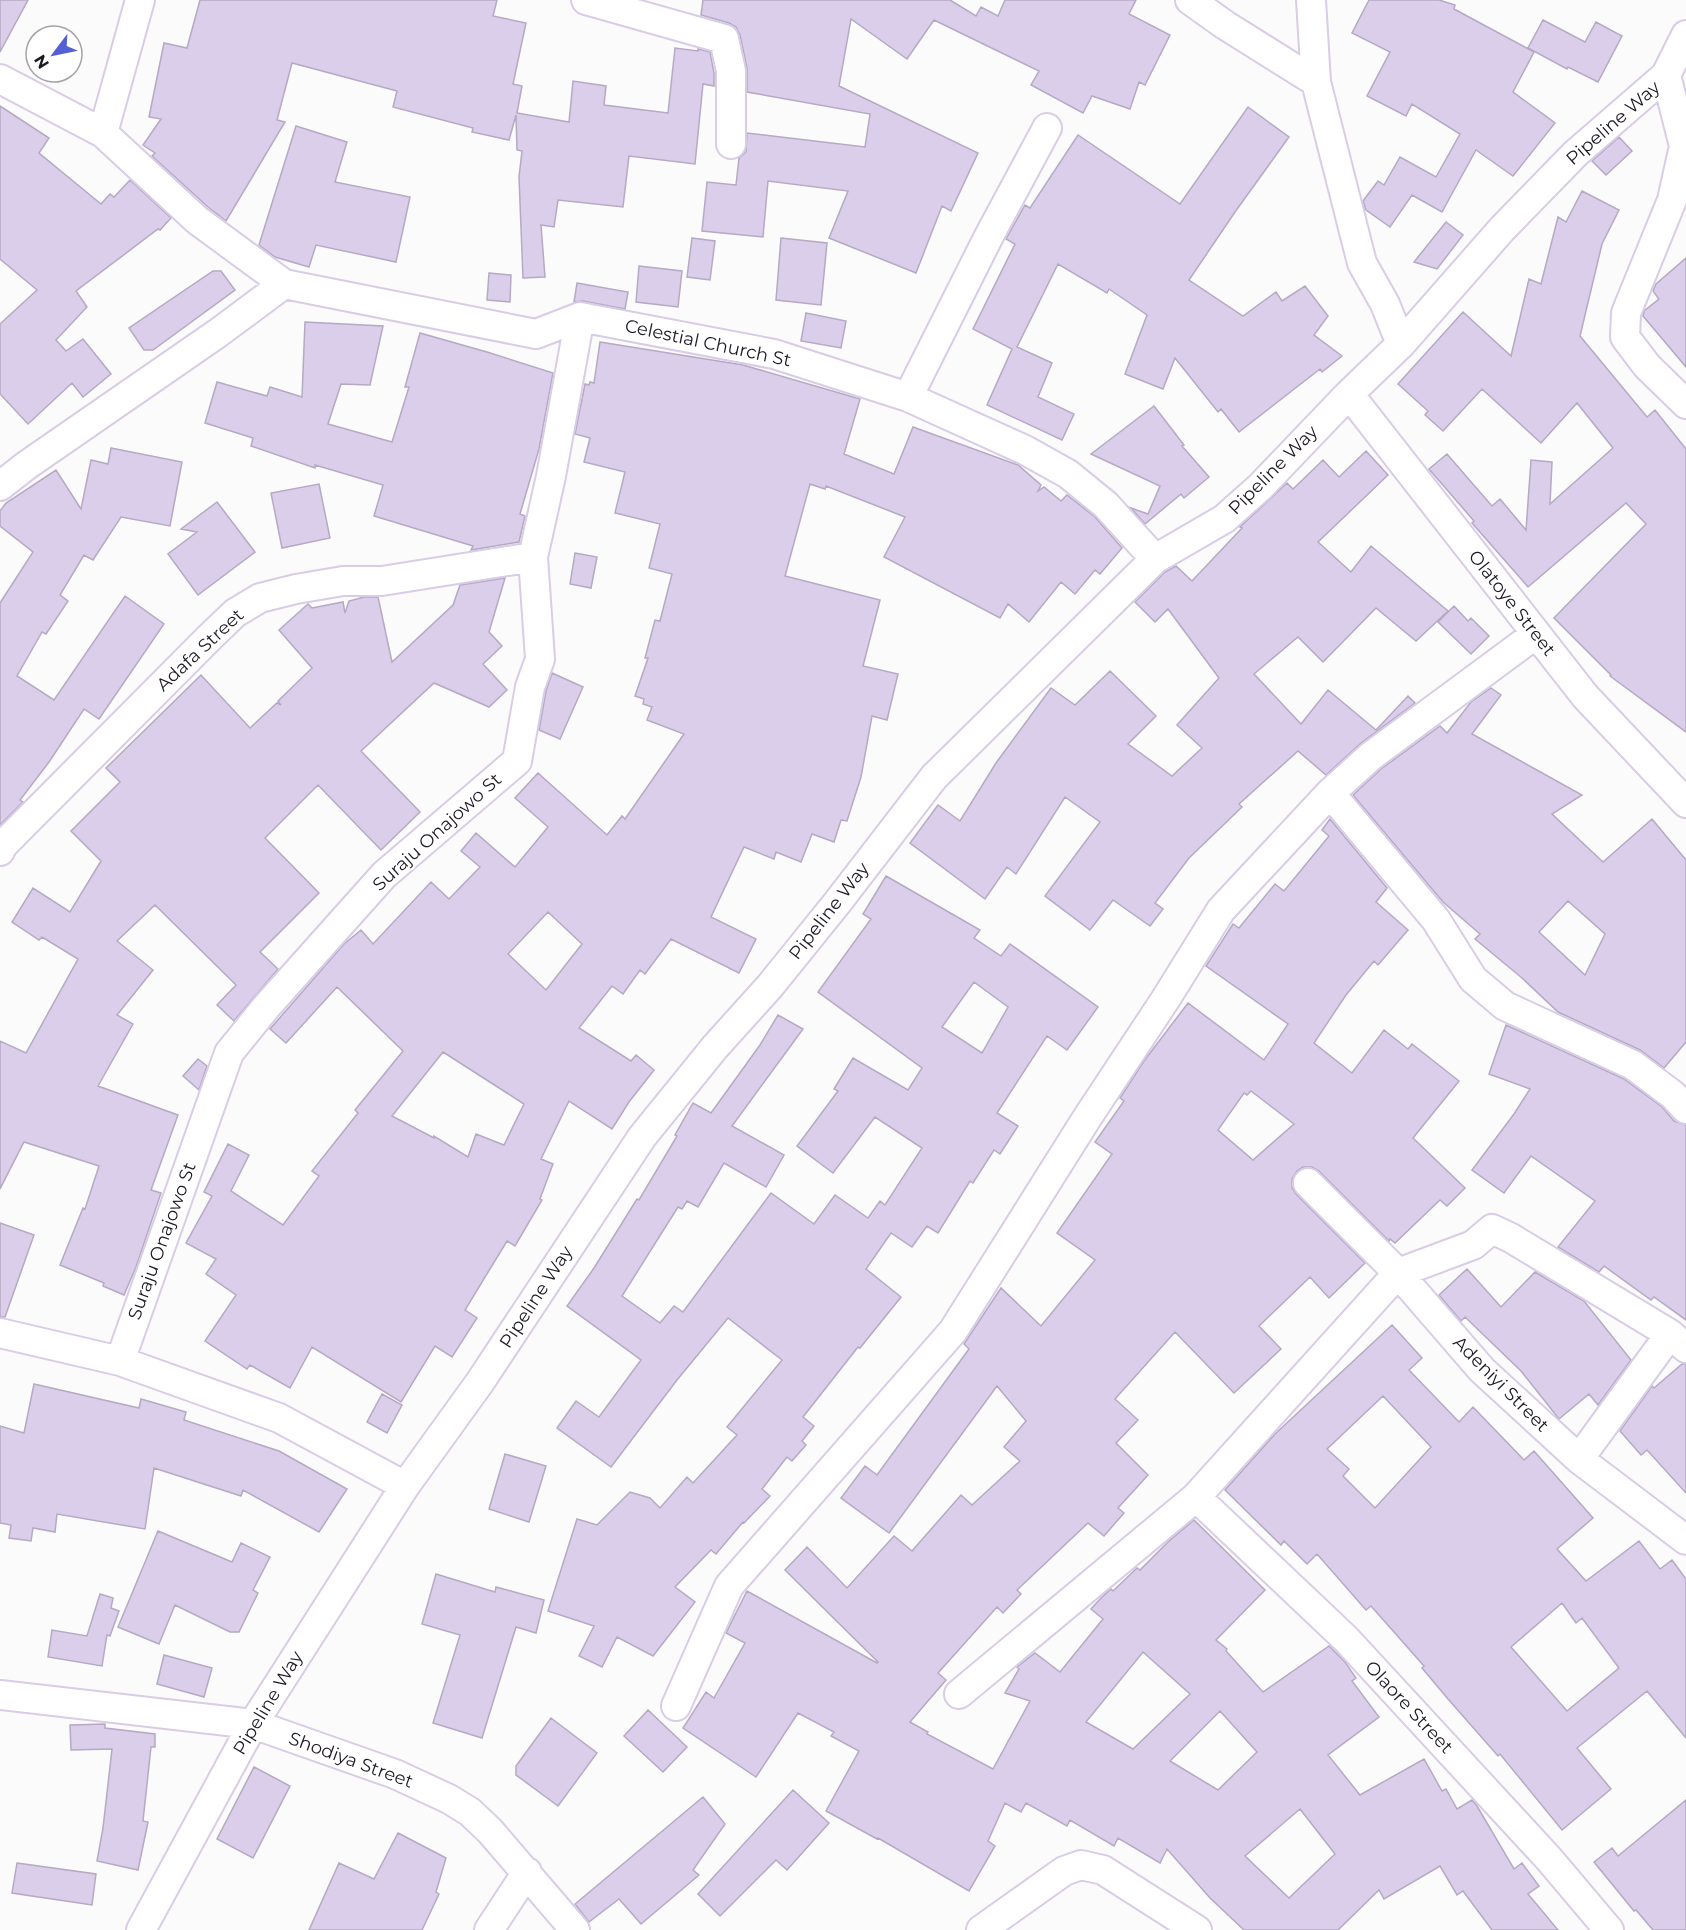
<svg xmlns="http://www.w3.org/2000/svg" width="1686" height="1930" font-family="Montserrat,sans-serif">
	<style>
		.building { fill: #daceea; stroke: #b5a9c4; stroke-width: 1.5; fill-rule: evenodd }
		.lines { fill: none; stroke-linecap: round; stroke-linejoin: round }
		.minor-casing { stroke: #d9cce7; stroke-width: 32 }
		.minor { stroke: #fff; stroke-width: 28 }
		.labels { text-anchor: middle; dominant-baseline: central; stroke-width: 4.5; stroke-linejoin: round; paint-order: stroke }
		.street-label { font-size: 18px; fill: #1d1822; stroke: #fff }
	</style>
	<rect width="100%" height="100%" fill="#fbfbfb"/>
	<path class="building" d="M 0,0 L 28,0 L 0,52 Z
		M 200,0 L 497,0 L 493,16 L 526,23 L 513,84 L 522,86 L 517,113 L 569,122 L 573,81 L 606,86 L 604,105 L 668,113 L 675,48 L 698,51 L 698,49 L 710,52 L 714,73 L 714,86 L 703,84 L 695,164 L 629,156 L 623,207 L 558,200 L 554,227 L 541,225 L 545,277 L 523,278 L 519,177 L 522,151 L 517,150 L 516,115 L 509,140 L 472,132 L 473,128 L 393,107 L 397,91 L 292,63 L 277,120 L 285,122 L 226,221 L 208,207 L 152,156 L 155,153 L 143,145 L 161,119 L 149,117 L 164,43 L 187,48 Z
		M 703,0 L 950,0 L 976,16 L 981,7 L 998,16 L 1005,0 L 1136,0 L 1129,14 L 1170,35 L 1145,85 L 1139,82 L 1130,109 L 1092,96 L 1083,113 L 1031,85 L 1039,71 L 934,20 L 907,59 L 851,19 L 839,86 L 978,153 L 951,211 L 942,206 L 916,273 L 829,238 L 848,191 L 768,181 L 763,237 L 702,231 L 707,182 L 736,185 L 739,158 L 746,152 L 747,133 L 865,147 L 870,114 L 747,92 L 747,68 L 740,35 L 736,27 L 729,23 L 701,15 Z
		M 1369,0 L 1439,0 L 1455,5 L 1454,9 L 1534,52 L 1513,92 L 1555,123 L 1513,176 L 1476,150 L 1442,212 L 1412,195 L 1390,227 L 1366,210 L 1363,201 L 1378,181 L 1384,185 L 1400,157 L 1436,177 L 1460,134 L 1412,104 L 1406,116 L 1367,96 L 1390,52 L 1352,33 Z
		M 1543,20 L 1585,42 L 1596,22 L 1622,36 L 1598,82 L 1568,67 L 1567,69 L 1528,48 Z
		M 0,106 L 49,138 L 39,153 L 101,204 L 110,194 L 114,197 L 130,180 L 171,218 L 160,230 L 158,229 L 76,291 L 87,307 L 56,340 L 66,351 L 83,339 L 111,374 L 83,397 L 72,383 L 28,424 L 0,394 L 0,324 L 37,290 L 0,259 Z
		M 1248,107 L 1289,137 L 1235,212 L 1189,280 L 1243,316 L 1276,292 L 1282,301 L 1305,286 L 1328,316 L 1314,335 L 1342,356 L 1322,372 L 1320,369 L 1239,432 L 1221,409 L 1218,412 L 1175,358 L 1163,389 L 1125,374 L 1147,315 L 1109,289 L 1107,293 L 1058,264 L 1017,347 L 1052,363 L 1038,397 L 1074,414 L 1062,440 L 987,405 L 1012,349 L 973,329 L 1015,244 L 1006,239 L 1025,205 L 1030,208 L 1078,135 L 1180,204 Z
		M 296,126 L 347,142 L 335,182 L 410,197 L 396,262 L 316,245 L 309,267 L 275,257 L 259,245 Z
		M 1619,137 L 1632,151 L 1606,175 L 1592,161 Z
		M 1582,191 L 1619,210 L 1602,244 L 1580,336 L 1647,417 L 1655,410 L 1686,449 L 1686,732 L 1610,676 L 1611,675 L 1554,618 L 1646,524 L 1626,503 L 1528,587 L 1472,523 L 1474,521 L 1429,469 L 1447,454 L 1492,506 L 1500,499 L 1526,530 L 1531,460 L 1552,462 L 1550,504 L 1613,448 L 1577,403 L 1541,443 L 1482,389 L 1443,431 L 1425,415 L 1428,411 L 1398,384 L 1463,312 L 1511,356 L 1529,279 L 1541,284 L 1558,217 L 1566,222 Z
		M 1446,222 L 1463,235 L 1437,269 L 1414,262 Z
		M 692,238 L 715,241 L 710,280 L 687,277 Z
		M 781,238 L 827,243 L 821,305 L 776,300 Z
		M 1686,258 L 1686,367 L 1643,316 L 1644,311 L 1659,299 L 1653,291 L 1656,284 Z
		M 639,266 L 682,271 L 678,307 L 636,302 Z
		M 213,271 L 221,271 L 235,290 L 153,350 L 144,350 L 129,328 Z
		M 489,273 L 511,275 L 510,302 L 487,300 Z
		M 577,283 L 628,292 L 625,309 L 583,301 L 574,302 Z
		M 806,313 L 846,321 L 841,348 L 801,341 Z
		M 305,322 L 383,326 L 370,385 L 341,384 L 328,424 L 392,442 L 409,387 L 405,387 L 420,333 L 487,352 L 553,373 L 539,449 L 520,514 L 525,516 L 519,542 L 471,550 L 473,546 L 374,516 L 383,485 L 315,465 L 315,468 L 251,446 L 253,438 L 205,423 L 217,382 L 267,396 L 270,387 L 302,397 Z
		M 600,342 L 743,365 L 860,399 L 844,454 L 894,474 L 913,427 L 1018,465 L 1041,485 L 1038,491 L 1044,487 L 1061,501 L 1067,495 L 1095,517 L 1122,548 L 1100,574 L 1095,570 L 1075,594 L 1061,582 L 1029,622 L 1008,604 L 1000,618 L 884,557 L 905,517 L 826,486 L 825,489 L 810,484 L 785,576 L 880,600 L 863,666 L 898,674 L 887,720 L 872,716 L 861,777 L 847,821 L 841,820 L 834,842 L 812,834 L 801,862 L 776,852 L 774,859 L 744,847 L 711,917 L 756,939 L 739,973 L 671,939 L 645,974 L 640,970 L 623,994 L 612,986 L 579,1028 L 631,1061 L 636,1055 L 654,1070 L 629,1102 L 612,1129 L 569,1101 L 541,1159 L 553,1164 L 540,1199 L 542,1200 L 515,1246 L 507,1241 L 465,1310 L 477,1318 L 452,1357 L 435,1346 L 401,1402 L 312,1347 L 290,1388 L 250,1365 L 247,1369 L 205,1341 L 236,1295 L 206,1274 L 216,1259 L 186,1243 L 212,1196 L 204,1192 L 228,1144 L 249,1155 L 231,1191 L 283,1225 L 319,1176 L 312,1171 L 358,1113 L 355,1110 L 403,1051 L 337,987 L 286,1043 L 270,1029 L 344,944 L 361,930 L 373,944 L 431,882 L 449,899 L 480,867 L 461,851 L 476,833 L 515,867 L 548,827 L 515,798 L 538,773 L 607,835 L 622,816 L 625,819 L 684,734 L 647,720 L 652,707 L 643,704 L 644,699 L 635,696 L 648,658 L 645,658 L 655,620 L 660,621 L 672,574 L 649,568 L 660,524 L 615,513 L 625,472 L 584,462 L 590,438 L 575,434 L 585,384 L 589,385 L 590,382 L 594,383 ZM 548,912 L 582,944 L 546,990 L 508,954 ZM 443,1052 L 524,1104 L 504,1145 L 476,1134 L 468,1157 L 434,1136 L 434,1138 L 392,1116 Z
		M 1154,406 L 1184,445 L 1182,446 L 1209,477 L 1184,498 L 1181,494 L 1145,524 L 1131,508 L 1148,514 L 1160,486 L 1091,454 Z
		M 111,448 L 182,462 L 170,526 L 121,517 L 93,560 L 84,555 L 60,595 L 68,601 L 46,634 L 42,632 L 17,676 L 54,700 L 125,596 L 164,624 L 99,719 L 84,709 L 49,762 L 20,800 L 23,802 L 0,825 L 0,603 L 33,552 L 0,526 L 0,511 L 6,503 L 56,470 L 81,509 L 91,460 L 108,464 Z
		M 1366,451 L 1388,475 L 1318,542 L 1351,572 L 1371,546 L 1448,611 L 1416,641 L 1376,608 L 1323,662 L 1298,637 L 1254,674 L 1301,724 L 1328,690 L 1376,730 L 1408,696 L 1415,703 L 1361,743 L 1326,775 L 1298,751 L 1239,804 L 1242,807 L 1189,858 L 1155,903 L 1163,909 L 1150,926 L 1113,900 L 1090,930 L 1045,896 L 1100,822 L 1065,797 L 1016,874 L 1007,867 L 985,899 L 910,843 L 938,805 L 960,821 L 996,763 L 1051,688 L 1075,705 L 1110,671 L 1156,716 L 1128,744 L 1172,776 L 1202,748 L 1177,725 L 1219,678 L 1168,609 L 1155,622 L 1135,602 L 1165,572 L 1176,566 L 1192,581 L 1242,528 L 1240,527 L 1287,483 L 1293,489 L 1323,460 L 1339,477 Z
		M 319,484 L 330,538 L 282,548 L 271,493 Z
		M 217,502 L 255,552 L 198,595 L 168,554 L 197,532 L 181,529 Z
		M 575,553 L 597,557 L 591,588 L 570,584 Z
		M 505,578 L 489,632 L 502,646 L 483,664 L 507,690 L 489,707 L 434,683 L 361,751 L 420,812 L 381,850 L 318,785 L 265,838 L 319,893 L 260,952 L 278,969 L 234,1021 L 217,1005 L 236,985 L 155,905 L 117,941 L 153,970 L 117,1015 L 133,1024 L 98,1086 L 178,1115 L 151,1190 L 161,1193 L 136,1267 L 124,1295 L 103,1286 L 104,1283 L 60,1265 L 83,1208 L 85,1209 L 99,1166 L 24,1142 L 0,1189 L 0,1041 L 26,1053 L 78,959 L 42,937 L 39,940 L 12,922 L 33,888 L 70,912 L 101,861 L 71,831 L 120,782 L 106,768 L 201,675 L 250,728 L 277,703 L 281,705 L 278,701 L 312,668 L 279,630 L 308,604 L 312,608 L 343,602 L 345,613 L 349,601 L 364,597 L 378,597 L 392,662 L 453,605 L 460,585 Z
		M 1454,606 L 1468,621 L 1471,618 L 1489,636 L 1471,654 L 1438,622 Z
		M 552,673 L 583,687 L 560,739 L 539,730 L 546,691 Z
		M 1491,688 L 1501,695 L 1472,734 L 1582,795 L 1552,814 L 1603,862 L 1652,819 L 1686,860 L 1686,1042 L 1664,1068 L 1640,1050 L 1558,1012 L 1522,978 L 1475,939 L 1480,934 L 1443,902 L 1353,795 L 1381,769 L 1440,726 L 1447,733 L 1471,702 ZM 1568,901 L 1605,934 L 1585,975 L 1539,932 Z
		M 1330,819 L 1387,888 L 1376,902 L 1408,930 L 1378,965 L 1374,961 L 1346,995 L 1314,1043 L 1352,1073 L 1384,1030 L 1408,1049 L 1412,1044 L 1459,1081 L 1413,1138 L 1465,1188 L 1447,1206 L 1440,1200 L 1395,1243 L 1390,1239 L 1389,1241 L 1319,1171 L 1312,1167 L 1303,1167 L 1297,1171 L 1292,1179 L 1292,1188 L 1296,1194 L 1365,1263 L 1329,1298 L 1310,1277 L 1259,1326 L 1281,1349 L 1234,1393 L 1175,1332 L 1115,1399 L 1138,1420 L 1116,1443 L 1148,1475 L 1118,1508 L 1124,1513 L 1104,1536 L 1088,1523 L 1017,1590 L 1021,1594 L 1003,1613 L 997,1607 L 938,1673 L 946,1680 L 910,1722 L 928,1732 L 927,1734 L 993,1769 L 1030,1701 L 1005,1693 L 1019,1669 L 1017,1667 L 1035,1653 L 1060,1672 L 1103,1619 L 1091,1609 L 1102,1597 L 1111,1589 L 1113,1591 L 1137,1568 L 1140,1570 L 1169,1541 L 1194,1520 L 1265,1590 L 1216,1640 L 1227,1649 L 1226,1651 L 1263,1692 L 1329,1646 L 1345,1662 L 1356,1678 L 1352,1681 L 1379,1717 L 1328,1755 L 1360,1795 L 1424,1759 L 1442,1791 L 1446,1789 L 1457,1809 L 1472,1800 L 1477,1806 L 1514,1869 L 1522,1863 L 1539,1886 L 1528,1894 L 1558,1930 L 1492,1930 L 1463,1891 L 1457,1895 L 1440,1866 L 1384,1899 L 1379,1890 L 1338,1930 L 1244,1930 L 1210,1898 L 1167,1849 L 1160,1863 L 1118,1838 L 1114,1846 L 1070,1820 L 1067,1826 L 1026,1803 L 1021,1812 L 1005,1803 L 988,1841 L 995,1846 L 969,1891 L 878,1838 L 877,1839 L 826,1811 L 859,1751 L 831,1736 L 834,1732 L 798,1713 L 756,1777 L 683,1728 L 706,1692 L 714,1698 L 745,1643 L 726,1633 L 747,1591 L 877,1663 L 878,1662 L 785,1570 L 807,1547 L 847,1588 L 894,1536 L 912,1551 L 961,1495 L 972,1505 L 1020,1461 L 1004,1447 L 1026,1421 L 997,1386 L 889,1533 L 841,1498 L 865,1466 L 877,1475 L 969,1349 L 964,1344 L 1001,1288 L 1041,1326 L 1095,1260 L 1057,1233 L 1112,1154 L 1095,1142 L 1124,1101 L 1120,1098 L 1144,1061 L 1188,1003 L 1264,1060 L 1288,1024 L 1206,966 L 1233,924 L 1239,928 L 1275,884 L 1284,891 L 1329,836 L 1322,830 ZM 1251,1091 L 1294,1124 L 1253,1160 L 1218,1130 L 1244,1093 L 1247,1095 ZM 1143,1652 L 1190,1694 L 1133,1749 L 1086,1722 ZM 1220,1711 L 1257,1752 L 1218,1790 L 1170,1761 ZM 1300,1809 L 1335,1854 L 1289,1898 L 1245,1856 Z
		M 886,876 L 980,930 L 974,938 L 1001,956 L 1010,944 L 1098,1007 L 1067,1050 L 1047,1036 L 997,1113 L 1018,1126 L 1000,1154 L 994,1150 L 973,1183 L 970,1181 L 938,1233 L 927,1226 L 912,1247 L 891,1233 L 866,1269 L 901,1297 L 860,1348 L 858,1347 L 803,1417 L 814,1426 L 802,1441 L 806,1445 L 792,1461 L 787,1457 L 762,1489 L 770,1496 L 744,1523 L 743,1522 L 716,1554 L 711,1550 L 675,1587 L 695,1602 L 653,1656 L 617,1637 L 602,1667 L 579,1656 L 594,1626 L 548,1611 L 577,1519 L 597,1525 L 630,1492 L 650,1498 L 660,1508 L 687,1477 L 693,1483 L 737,1435 L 727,1427 L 782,1360 L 728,1318 L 677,1380 L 611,1467 L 557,1428 L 576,1401 L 599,1417 L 641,1360 L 567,1306 L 594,1268 L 637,1199 L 639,1200 L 677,1136 L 675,1135 L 693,1103 L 711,1113 L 760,1045 L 778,1015 L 803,1029 L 732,1126 L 784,1155 L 766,1187 L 724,1163 L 698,1207 L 687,1201 L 682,1209 L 678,1207 L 622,1296 L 660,1323 L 674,1306 L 683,1312 L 771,1193 L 814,1224 L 835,1195 L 868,1218 L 880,1201 L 885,1205 L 922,1148 L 875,1117 L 833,1173 L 797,1146 L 838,1091 L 834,1089 L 853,1058 L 908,1090 L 922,1068 L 818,992 L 871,919 L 863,914 ZM 974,982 L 1008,1007 L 982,1053 L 942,1027 Z
		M 1506,1025 L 1624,1079 L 1662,1107 L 1674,1121 L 1686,1125 L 1686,1320 L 1654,1297 L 1651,1300 L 1604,1266 L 1599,1272 L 1558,1247 L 1595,1201 L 1531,1156 L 1504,1193 L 1472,1170 L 1514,1114 L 1530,1089 L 1489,1074 Z
		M 198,1059 L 207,1066 L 199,1090 L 183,1076 Z
		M 0,1223 L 34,1235 L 5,1317 L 0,1317 Z
		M 1467,1269 L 1501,1307 L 1535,1272 L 1584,1301 L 1631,1360 L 1598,1405 L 1589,1394 L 1559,1419 L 1521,1371 L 1465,1317 L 1461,1321 L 1439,1295 Z
		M 1392,1325 L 1422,1358 L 1409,1370 L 1459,1422 L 1473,1407 L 1524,1460 L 1534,1451 L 1593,1518 L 1557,1549 L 1586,1581 L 1639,1541 L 1660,1569 L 1672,1560 L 1686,1579 L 1686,1738 L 1647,1691 L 1577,1748 L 1611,1789 L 1562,1830 L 1500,1754 L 1498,1756 L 1448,1699 L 1422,1668 L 1424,1666 L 1371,1606 L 1366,1610 L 1317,1554 L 1307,1564 L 1284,1541 L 1281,1545 L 1225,1490 L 1275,1434 ZM 1383,1396 L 1431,1447 L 1375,1508 L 1343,1476 L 1349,1469 L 1327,1449 ZM 1562,1603 L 1576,1623 L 1582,1618 L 1619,1668 L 1567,1711 L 1511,1647 Z
		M 1682,1364 L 1686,1364 L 1686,1493 L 1647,1450 L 1641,1455 L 1620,1431 L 1652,1386 L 1654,1388 Z
		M 34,1384 L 139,1408 L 141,1399 L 186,1412 L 184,1420 L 279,1451 L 347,1489 L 319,1532 L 243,1490 L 241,1496 L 154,1468 L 145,1529 L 57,1514 L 55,1532 L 33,1528 L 31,1541 L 9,1538 L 11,1525 L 0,1523 L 0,1426 L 24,1433 Z
		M 382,1394 L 402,1405 L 387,1433 L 367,1422 Z
		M 505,1454 L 546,1466 L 529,1522 L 489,1509 Z
		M 158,1531 L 232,1562 L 241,1543 L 270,1557 L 253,1590 L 258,1593 L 239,1632 L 230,1632 L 175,1605 L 159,1644 L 118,1627 Z
		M 436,1574 L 495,1592 L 496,1587 L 544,1600 L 536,1633 L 516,1627 L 482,1738 L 433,1723 L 460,1635 L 422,1624 Z
		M 100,1594 L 113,1598 L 111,1608 L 119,1611 L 110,1636 L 107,1635 L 102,1666 L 48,1657 L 52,1630 L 87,1636 Z
		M 164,1655 L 212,1668 L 204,1697 L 157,1684 Z
		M 648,1710 L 687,1747 L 663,1772 L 624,1736 Z
		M 551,1718 L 597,1753 L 558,1806 L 516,1775 L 516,1766 Z
		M 105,1724 L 105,1728 L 155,1734 L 155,1747 L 151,1747 L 143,1821 L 148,1822 L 138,1870 L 97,1861 L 103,1828 L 112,1749 L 71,1750 L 70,1725 Z
		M 254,1767 L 290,1786 L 253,1858 L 217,1839 Z
		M 793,1790 L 829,1823 L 787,1870 L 776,1860 L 720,1916 L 698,1894 Z
		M 703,1797 L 725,1824 L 693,1870 L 699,1875 L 641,1924 L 619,1899 L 589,1922 L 575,1904 Z
		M 1686,1800 L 1686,1930 L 1653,1930 L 1636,1910 L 1634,1911 L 1594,1862 L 1612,1848 L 1618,1856 Z
		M 398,1833 L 446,1858 L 436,1892 L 439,1894 L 422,1930 L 309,1930 L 339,1863 L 374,1879 Z
		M 17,1863 L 96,1874 L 92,1905 L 12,1893 Z"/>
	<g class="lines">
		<g class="minor-casing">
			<path id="minor" d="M 586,0 L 724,39 L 731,71 L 731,144
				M 1190,0 L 1225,25 L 1316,82
				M 1311,0 L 1316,82 L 1362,263 L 1385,304 L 1401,344
				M 1666,75 L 1684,146 L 1672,200 L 1626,313 L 1625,337 L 1647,366 L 1686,404
				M 0,79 L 103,133 L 197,220 L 284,284 L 536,334 L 580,317 L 774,354 L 908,397 L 1025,450 L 1068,474 L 1106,505 L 1155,559
				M 103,133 L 140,0
				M 1349,394 L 1585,696 L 1686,803
				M 908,397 L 989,236 L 1047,128
				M 0,486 L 27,465 L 218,333 L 284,284
				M 1330,793 L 1436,920 L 1473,979 L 1505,1006 L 1633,1065 L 1673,1095 L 1686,1109
				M 0,851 L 3,845 L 209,638 L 235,613 L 260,598 L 296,589 L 343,581 L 382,581 L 533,557
				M 1308,1183 L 1398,1273 L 1482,1370 L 1579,1459 L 1686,1540
				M 0,1333 L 120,1361 L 279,1418 L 405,1486
				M 120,1361 L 229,1053 L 267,1006 L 384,875 L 517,761 L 530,687 L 540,659 L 533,557 L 551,476 L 580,317
				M 1579,1459 L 1670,1334
				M 1196,1497 L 1346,1639 L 1549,1859 L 1609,1930
				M 959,1694 L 1196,1497 L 1398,1273 L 1473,1245 L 1492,1229 L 1511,1238 L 1670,1334 L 1686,1348
				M 0,1695 L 253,1724 L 395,1774 L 449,1799 L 470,1812 L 490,1831 L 575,1930
				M 676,1706 L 729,1586 L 953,1331 L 1087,1118 L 1165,1000 L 1221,910 L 1330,793 L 1371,756 L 1536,634
				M 141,1930 L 253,1724 L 405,1486 L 480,1382 L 642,1137 L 715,1047 L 770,986 L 837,903 L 934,777 L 1155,559 L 1224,519 L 1260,487 L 1349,394 L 1401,344 L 1502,229 L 1575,154 L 1666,75 L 1686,35
				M 489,1930 L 527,1872
				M 981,1930 L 1064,1871 L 1081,1865 L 1103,1870 L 1197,1930"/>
		</g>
		<use href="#minor" class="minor"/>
	</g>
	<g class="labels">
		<g class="street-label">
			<text transform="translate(1613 123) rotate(-41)">Pipeline Way</text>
			<text transform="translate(708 343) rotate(12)">Celestial Church St</text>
			<text transform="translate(1273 470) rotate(-45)">Pipeline Way</text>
			<text transform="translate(1512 603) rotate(52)">Olatoye Street</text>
			<text transform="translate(200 650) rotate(-43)">Adafa Street</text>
			<text transform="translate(437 832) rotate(-42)">Suraju Onajowo St</text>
			<text transform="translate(829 911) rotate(-52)">Pipeline Way</text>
			<text transform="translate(162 1241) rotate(-70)">Suraju Onajowo St</text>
			<text transform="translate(536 1297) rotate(-57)">Pipeline Way</text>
			<text transform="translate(1501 1384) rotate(45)">Adeniyi Street</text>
			<text transform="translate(268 1703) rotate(-59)">Pipeline Way</text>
			<text transform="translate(1409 1707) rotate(47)">Olaore Street</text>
			<text transform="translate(351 1760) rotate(20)">Shodiya Street</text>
		</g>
	</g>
	<g transform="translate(54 54) rotate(238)"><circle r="28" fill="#ffffff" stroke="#a5a3a7" stroke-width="1.5"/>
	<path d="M0-4.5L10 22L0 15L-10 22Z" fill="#5560d7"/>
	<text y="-9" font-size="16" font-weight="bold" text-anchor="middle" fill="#1d1822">N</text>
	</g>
</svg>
